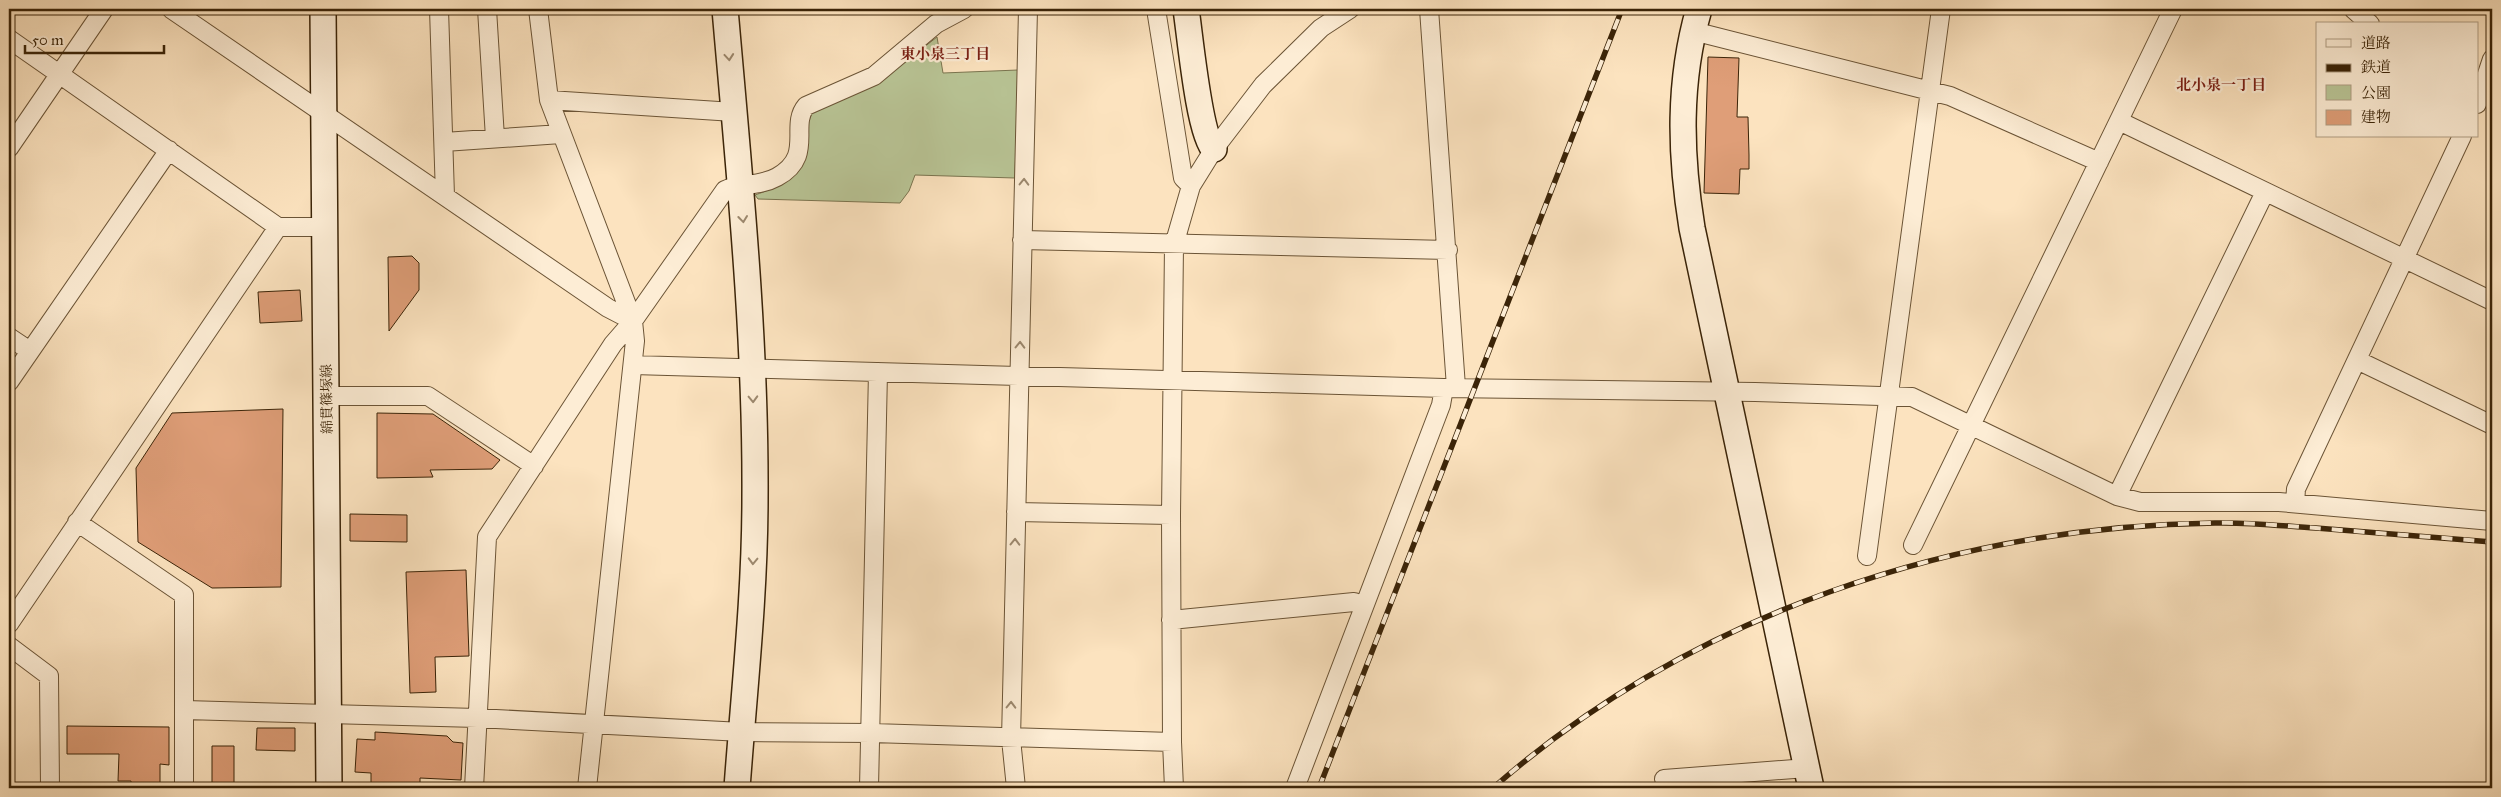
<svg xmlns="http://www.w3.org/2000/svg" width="2501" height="797" font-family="'IM FELL Great Primer','Noto Serif JP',serif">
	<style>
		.green { fill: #b9c596; stroke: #7a744f }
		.building { fill: #df9e78; stroke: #3b2408 }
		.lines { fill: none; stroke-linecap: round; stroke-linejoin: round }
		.street-casing { stroke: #6b5436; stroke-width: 20 }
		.secondary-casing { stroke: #3b2408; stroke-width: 28 }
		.street { stroke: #fdedd5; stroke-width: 18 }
		.secondary { stroke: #fdedd5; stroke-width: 25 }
		.rail-casing { stroke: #3b2408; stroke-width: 5.5 }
		.rail { stroke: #fdedd5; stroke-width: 4; stroke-dasharray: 11; stroke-linecap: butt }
		.oneway { stroke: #9c886e }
		.labels { text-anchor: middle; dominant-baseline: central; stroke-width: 4.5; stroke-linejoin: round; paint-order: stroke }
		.street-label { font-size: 14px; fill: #3b2408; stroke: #fdedd5 }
		.neighbourhood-label { font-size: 15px; font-weight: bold; fill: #7a1f14; stroke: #fdedd5 }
	</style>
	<rect width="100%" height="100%" fill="#fce3bf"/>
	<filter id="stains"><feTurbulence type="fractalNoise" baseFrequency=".004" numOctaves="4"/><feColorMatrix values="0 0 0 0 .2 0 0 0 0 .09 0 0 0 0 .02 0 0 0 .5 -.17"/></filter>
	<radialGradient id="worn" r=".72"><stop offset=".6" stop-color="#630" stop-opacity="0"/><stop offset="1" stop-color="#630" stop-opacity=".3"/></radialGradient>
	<path class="green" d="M 937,37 L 943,73 L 1018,70 L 1015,178 L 915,175 L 909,191 L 900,203 L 758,199 L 755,195 C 806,177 809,166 808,115 L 882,80 Z"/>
	<path class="building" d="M 1708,57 L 1739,58 L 1737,117 L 1748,117 L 1749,155 L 1749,169 L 1740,169 L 1739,194 L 1704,193 Z
		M 412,256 L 419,263 L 419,290 L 389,331 L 388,257 Z
		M 300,290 L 302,321 L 260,323 L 258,292 Z
		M 283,409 L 281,587 L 212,588 L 138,542 L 136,468 L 172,413 Z
		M 377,413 L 433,414 L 500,460 L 492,469 L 430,470 L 433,477 L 377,478 Z
		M 350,514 L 407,515 L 407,542 L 350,541 Z
		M 466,570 L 469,656 L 435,657 L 436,692 L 410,693 L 406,572 Z
		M 67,726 L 169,727 L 169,765 L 160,764 L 160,786 L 131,786 L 131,781 L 118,781 L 119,754 L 67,754 Z
		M 257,728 L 295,728 L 295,751 L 256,750 Z
		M 375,732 L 447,736 L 453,742 L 463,743 L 461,780 L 420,778 L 420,786 L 371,783 L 371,773 L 355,772 L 357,739 L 375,740 Z
		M 212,746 L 234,746 L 234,784 L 212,784 Z"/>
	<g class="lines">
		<g class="street-casing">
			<path id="street" d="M 171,9 L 608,308 L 633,321
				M 439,9 L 445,196
				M 487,9 L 495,138
				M 538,9 L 549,100 L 633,321 L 635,341 L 587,788
				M 1156,9 L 1183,178 L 1191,186
				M 1429,9 L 1456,387
				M 2353,9 L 2370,24
				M 1693,31 L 1950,96 L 2099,162
				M 9,39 L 278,227 L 325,227
				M 549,100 L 734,112
				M 2477,104 L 2492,59
				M 2119,121 L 2492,301
				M 444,142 L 561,134
				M 9,148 L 104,9
				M 1022,240 L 1448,250
				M 9,337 L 30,351
				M 2359,361 L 2492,425
				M 633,365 L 1444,388 L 1755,392 L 1912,397 L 2117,496 L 2140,502 L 2279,502 L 2492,521
				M 9,382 L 169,150
				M 327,396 L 428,396 L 534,466
				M 2117,496 L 2265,192
				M 2295,503 L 2296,489 L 2462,136
				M 1016,512 L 1171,515
				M 77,522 L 184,595 L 184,788
				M 1913,545 L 2173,9
				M 1867,556 L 1941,9
				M 1171,620 L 1354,602 L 1363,605
				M 9,624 L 278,227
				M 9,646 L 49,676 L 50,788
				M 185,710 L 477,718 L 742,732 L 872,733 L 1172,742
				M 1664,779 L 1807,768
				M 474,788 L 487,537 L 613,344 L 633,321 L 725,190 C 739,183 759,187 777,177 C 815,156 789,126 806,106 L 874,76 L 936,24 L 964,9
				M 869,788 L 878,372
				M 1016,788 L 1011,739 L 1028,9
				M 1174,788 L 1172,742 L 1171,515 L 1174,245 L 1191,186 L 1214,149 L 1263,85 L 1321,28 L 1350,9
				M 1295,788 L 1441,405 L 1444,388"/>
		</g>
		<g class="secondary-casing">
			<path id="secondary" d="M 323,9 L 329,788
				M 725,9 C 739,171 756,335 755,498 C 755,595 744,692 737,788
				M 1186,9 C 1190,35 1199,135 1214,149
				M 1699,9 C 1678,82 1680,154 1692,228 L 1811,788"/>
		</g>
		<use href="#street" class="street"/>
		<use href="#secondary" class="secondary"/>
		<g class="rail-casing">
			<path id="rail" d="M 1319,788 L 1622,9
				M 1493,788 C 1690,615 1954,526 2215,523 C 2249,522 2283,526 2316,528 C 2375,533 2434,537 2492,542"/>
		</g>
		<use href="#rail" class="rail"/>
	</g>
	<defs><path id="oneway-chevron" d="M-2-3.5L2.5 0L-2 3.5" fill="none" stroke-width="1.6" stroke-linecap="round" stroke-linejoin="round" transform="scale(1.25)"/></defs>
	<g class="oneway">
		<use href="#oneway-chevron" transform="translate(729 57) rotate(85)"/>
		<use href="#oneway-chevron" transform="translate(1024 182) rotate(-89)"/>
		<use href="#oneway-chevron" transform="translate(743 219) rotate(83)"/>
		<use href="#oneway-chevron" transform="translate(1020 345) rotate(-89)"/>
		<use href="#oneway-chevron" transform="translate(753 399) rotate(88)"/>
		<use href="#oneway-chevron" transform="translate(1015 542) rotate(-89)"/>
		<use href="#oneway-chevron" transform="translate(753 561) rotate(92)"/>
		<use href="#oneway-chevron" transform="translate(1011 705) rotate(-89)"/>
	</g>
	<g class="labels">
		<g class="street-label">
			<text transform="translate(327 399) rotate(-91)">綿貫篠塚線</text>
		</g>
		<g class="neighbourhood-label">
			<text x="945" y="54">東小泉三丁目</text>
			<text x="2221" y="85">北小泉一丁目</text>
		</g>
	</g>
	<rect width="2501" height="797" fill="none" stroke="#fce3bf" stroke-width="30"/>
	<rect x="10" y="10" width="2481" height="777" fill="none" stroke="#3b2408" stroke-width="2.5"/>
	<rect x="15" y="15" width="2471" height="767" fill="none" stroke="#3b2408"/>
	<rect x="2316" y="22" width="162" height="115" fill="#fdedd5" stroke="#af9d83"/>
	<rect x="2326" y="39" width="25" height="8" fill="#fdedd5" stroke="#af9d83"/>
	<text x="2361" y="48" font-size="15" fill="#3b2408">道路</text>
	<rect x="2326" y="64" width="25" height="8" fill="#3b2408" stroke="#af9d83"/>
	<text x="2361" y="72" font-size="15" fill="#3b2408">鉄道</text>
	<rect x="2326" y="85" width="25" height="15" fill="#b9c596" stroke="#af9d83"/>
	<text x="2361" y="98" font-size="15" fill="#3b2408">公園</text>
	<rect x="2326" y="110" width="25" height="15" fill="#df9e78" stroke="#af9d83"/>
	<text x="2361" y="122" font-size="15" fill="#3b2408">建物</text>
	<path d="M25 45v8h139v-8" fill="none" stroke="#3b2408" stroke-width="2.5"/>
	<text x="32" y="45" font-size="15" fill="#3b2408" stroke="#fdedd5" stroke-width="4" paint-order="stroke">50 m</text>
	<rect width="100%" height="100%" filter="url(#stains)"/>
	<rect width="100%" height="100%" fill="url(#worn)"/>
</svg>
